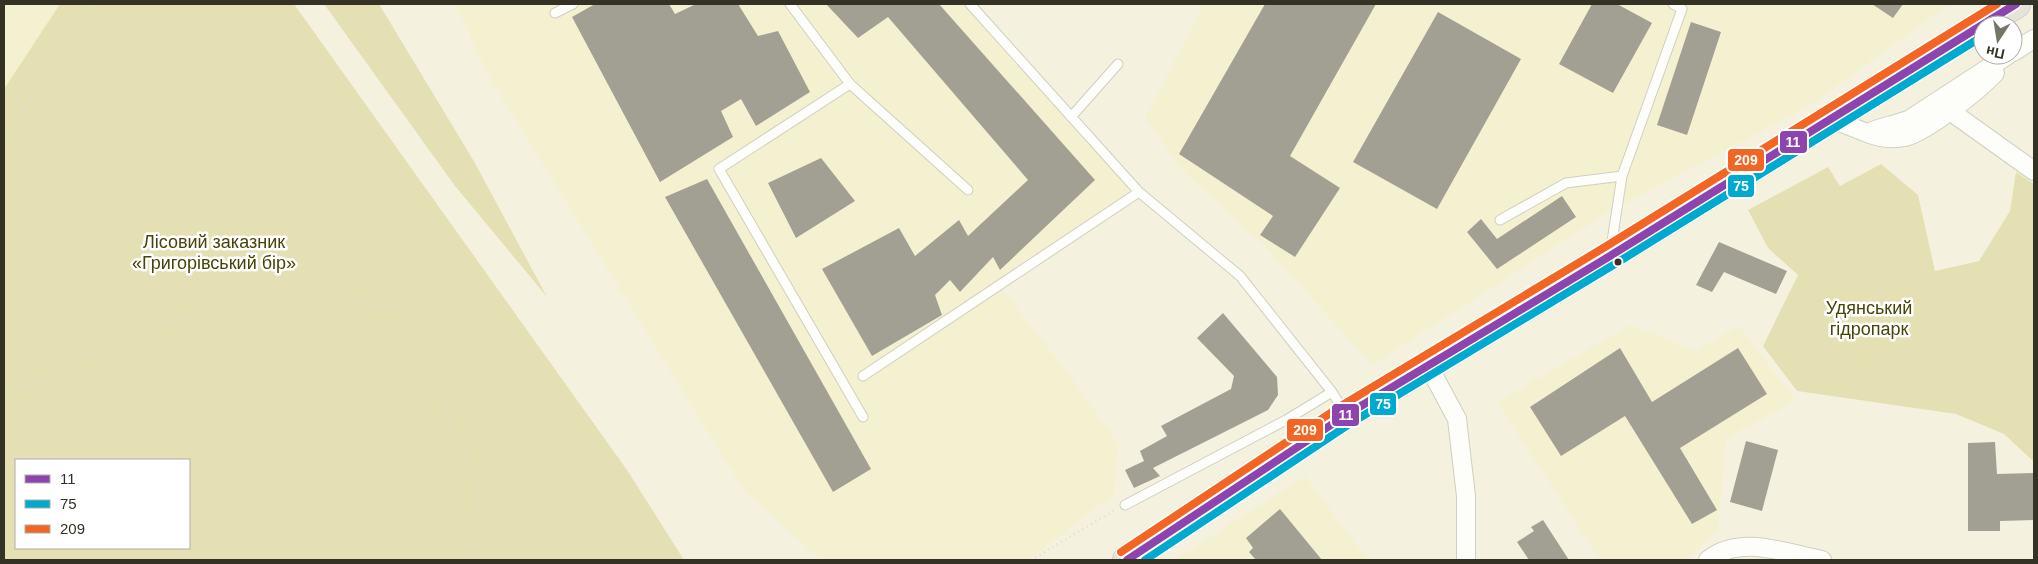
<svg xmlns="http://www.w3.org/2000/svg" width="2038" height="564" font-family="Arial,sans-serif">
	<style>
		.built { fill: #f4f1d1 }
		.green { fill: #e5e0b3; fill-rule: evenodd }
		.building { fill: #a2a092 }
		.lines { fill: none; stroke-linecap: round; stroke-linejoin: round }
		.service-casing { stroke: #d0cfc0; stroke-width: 11 }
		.minor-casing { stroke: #d0cfc0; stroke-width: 20 }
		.primary-casing { stroke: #d2d1c8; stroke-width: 30 }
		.path { stroke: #ddddd7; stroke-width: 2.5; stroke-dasharray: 1 4; stroke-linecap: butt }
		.service { stroke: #fdfdfa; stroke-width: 9 }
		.minor { stroke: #fdfdfa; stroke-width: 18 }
		.primary { stroke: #e6e4da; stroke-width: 28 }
		.bus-1-casing { stroke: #fff; stroke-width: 11 }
		.bus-2-casing { stroke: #fff; stroke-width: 11 }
		.bus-3-casing { stroke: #fff; stroke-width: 11 }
		.bus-1 { stroke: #8e44ad; stroke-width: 8 }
		.bus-2 { stroke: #00a9ce; stroke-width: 8 }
		.bus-3 { stroke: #f26522; stroke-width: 8 }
		.bus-dot { fill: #333225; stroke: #fff; stroke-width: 2 }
		.labels { text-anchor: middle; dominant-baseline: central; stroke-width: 5; stroke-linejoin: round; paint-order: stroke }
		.park-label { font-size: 18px; fill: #494307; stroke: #fff }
		.line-badge { stroke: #fff; stroke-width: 2 }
		.badge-label { font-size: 14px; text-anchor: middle; font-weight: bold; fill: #fff }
	</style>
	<rect width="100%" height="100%" fill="#f4f2df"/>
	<path class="built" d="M 4,4 L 62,4 L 4,94 Z
		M 455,4 L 980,4 L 976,10 L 1139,192 L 1000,286 L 1071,377 L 1118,444 L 1114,494 L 1029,560 L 821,560 L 745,492 L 489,77 Z
		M 1204,4 L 1949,4 L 1811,105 L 1607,213 L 1372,365 L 1265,246 L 1182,170 L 1145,118 Z
		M 1630,325 L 1696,351 L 1739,325 L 1796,401 L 1726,438 L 1718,529 L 1687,560 L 1600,560 L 1497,402 Z
		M 1305,476 L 1368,560 L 1174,560 Z"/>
	<path class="green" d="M 60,4 L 294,4 L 627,470 L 684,560 L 4,560 L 4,89 ZM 16,460 L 189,460 L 189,548 L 16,548 Z
		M 324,4 L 379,4 L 475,163 L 547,297 L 455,186 Z
		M 1881,164 L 1918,195 L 1935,271 L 1979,261 L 2010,211 L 2016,172 L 2034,184 L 2034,462 L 2004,434 L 1956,414 L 1797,391 L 1763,346 L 1798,275 L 1768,248 L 1748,210 L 1828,167 L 1840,186 Z"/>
	<path class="building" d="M 595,4 L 669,4 L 675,14 L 696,4 L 738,4 L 758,36 L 778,31 L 810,92 L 756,126 L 741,99 L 721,111 L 733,137 L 660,182 L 572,17 Z
		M 826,4 L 939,4 L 1095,180 L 1000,270 L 993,257 L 960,292 L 950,280 L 935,295 L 942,315 L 872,356 L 822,269 L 899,228 L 915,256 L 959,220 L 968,236 L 1028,180 L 888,17 L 858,38 Z
		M 1265,4 L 1376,4 L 1290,156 L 1340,188 L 1295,257 L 1260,235 L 1273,216 L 1179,154 Z
		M 1592,4 L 1617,4 L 1652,23 L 1613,93 L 1559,64 Z
		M 1872,4 L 1903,4 L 1893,18 Z
		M 1438,12 L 1521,59 L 1437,209 L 1353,162 Z
		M 1691,22 L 1721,32 L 1687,135 L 1657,125 Z
		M 821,158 L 855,201 L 796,238 L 768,183 Z
		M 707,179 L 871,469 L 833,492 L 665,197 Z
		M 1562,196 L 1576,217 L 1497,269 L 1467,232 L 1481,219 L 1497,239 Z
		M 1719,242 L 1787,271 L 1776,294 L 1724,272 L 1712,292 L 1696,285 Z
		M 1223,313 L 1277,377 L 1278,395 L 1268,410 L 1153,468 L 1160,476 L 1134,488 L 1125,470 L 1144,461 L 1140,451 L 1167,436 L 1161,426 L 1231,389 L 1234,376 L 1197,338 Z
		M 1620,348 L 1652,402 L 1738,348 L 1767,394 L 1680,448 L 1717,510 L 1692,524 L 1625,416 L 1561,456 L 1530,407 Z
		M 1746,441 L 1778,450 L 1762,511 L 1730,502 Z
		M 1995,442 L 1997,474 L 2034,473 L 2034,520 L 2000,521 L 2000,531 L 1968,531 L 1968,443 Z
		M 1280,509 L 1322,560 L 1256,560 L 1249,552 L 1253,548 L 1246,538 Z
		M 1543,520 L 1569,560 L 1529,560 L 1517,542 L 1534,531 L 1531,527 Z"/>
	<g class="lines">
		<g class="service-casing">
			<path id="service" d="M 790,4 L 850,84 L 968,190
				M 970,4 L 1139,192 L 1240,276 L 1332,392 L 1345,413
				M 555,13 L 573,4
				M 850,84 L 719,169 L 863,417
				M 1071,117 L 1118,64
				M 1500,220 L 1566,183 L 1622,176
				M 1611,248 L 1622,176 L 1682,9 L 1673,4
				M 863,376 L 1139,192
				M 1125,505 L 1286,420 L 1332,392"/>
		</g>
		<g class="minor-casing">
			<path id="minor" d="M 2013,52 L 2034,39
				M 1950,111 L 2034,171
				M 1829,118 L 1867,133 C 1881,127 1895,125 1910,119 L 2008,55
				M 1867,133 C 1880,138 1891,140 1905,137 C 1928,131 1978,91 1995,73
				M 1428,365 L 1457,419 L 1466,496 L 1466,560
				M 1708,560 C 1740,534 1785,553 1822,560"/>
		</g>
		<g class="primary-casing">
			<path id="primary" d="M 1127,560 L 1346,415 L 1610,256 L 2016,4"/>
		</g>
		<path class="path" d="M 4,141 L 90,4
			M 4,395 L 58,374 L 132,330 L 197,314 L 231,272 L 290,252 L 343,299 L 402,310 L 480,487 L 469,560
			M 1031,560 L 1115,510"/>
		<use href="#service" class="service"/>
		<use href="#minor" class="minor"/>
		<use href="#primary" class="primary"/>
		<g class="bus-1-casing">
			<path id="bus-1" d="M 1127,560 L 1346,415 L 1610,256 L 2016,4"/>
		</g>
		<g class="bus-2-casing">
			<path id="bus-2" d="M 1145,560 L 1351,423 L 1615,264 L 1983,36"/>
		</g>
		<g class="bus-3-casing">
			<path id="bus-3" d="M 1121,552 L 1341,406 L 1605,247 L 1997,4"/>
		</g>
		<use href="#bus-1" class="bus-1"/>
		<use href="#bus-2" class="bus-2"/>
		<use href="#bus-3" class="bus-3"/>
	</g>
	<circle class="bus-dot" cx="1618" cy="262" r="4.5"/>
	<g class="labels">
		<g class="park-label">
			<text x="214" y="242">Лісовий заказник<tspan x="214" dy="21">«Григорівський бір»</tspan></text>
			<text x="1869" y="308">Удянський<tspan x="1869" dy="21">гідропарк</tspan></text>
		</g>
	</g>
	<g class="line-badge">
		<rect x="1779" y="130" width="29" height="24" rx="5" fill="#8e44ad"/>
		<rect x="1727" y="148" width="38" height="24" rx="5" fill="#f26522"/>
		<rect x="1727" y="174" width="28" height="24" rx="5" fill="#00a9ce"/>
		<rect x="1369" y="392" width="28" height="24" rx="5" fill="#00a9ce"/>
		<rect x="1331" y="403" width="29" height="24" rx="5" fill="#8e44ad"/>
		<rect x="1286" y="418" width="38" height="24" rx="5" fill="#f26522"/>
	</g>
	<g class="badge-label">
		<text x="1793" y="147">11</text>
		<text x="1746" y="165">209</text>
		<text x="1741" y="191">75</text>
		<text x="1383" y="409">75</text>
		<text x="1346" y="420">11</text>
		<text x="1305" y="435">209</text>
	</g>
	<rect width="2038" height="564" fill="none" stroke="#333225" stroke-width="10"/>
	<rect x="15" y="459" width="175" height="90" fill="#ffffff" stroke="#adada8"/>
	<rect x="25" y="475" width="25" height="8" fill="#8e44ad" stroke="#adada8"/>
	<text x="60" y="484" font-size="15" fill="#333225">11</text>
	<rect x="25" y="500" width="25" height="8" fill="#00a9ce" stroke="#adada8"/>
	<text x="60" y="509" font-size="15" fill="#333225">75</text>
	<rect x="25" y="525" width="25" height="8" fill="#f26522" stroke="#adada8"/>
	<text x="60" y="534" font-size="15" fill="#333225">209</text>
	<g transform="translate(1998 40) rotate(192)"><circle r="24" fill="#ffffff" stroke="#adada8"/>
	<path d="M0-4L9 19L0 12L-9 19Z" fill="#777566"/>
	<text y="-8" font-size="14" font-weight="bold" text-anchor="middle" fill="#333225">Пн</text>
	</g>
</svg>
